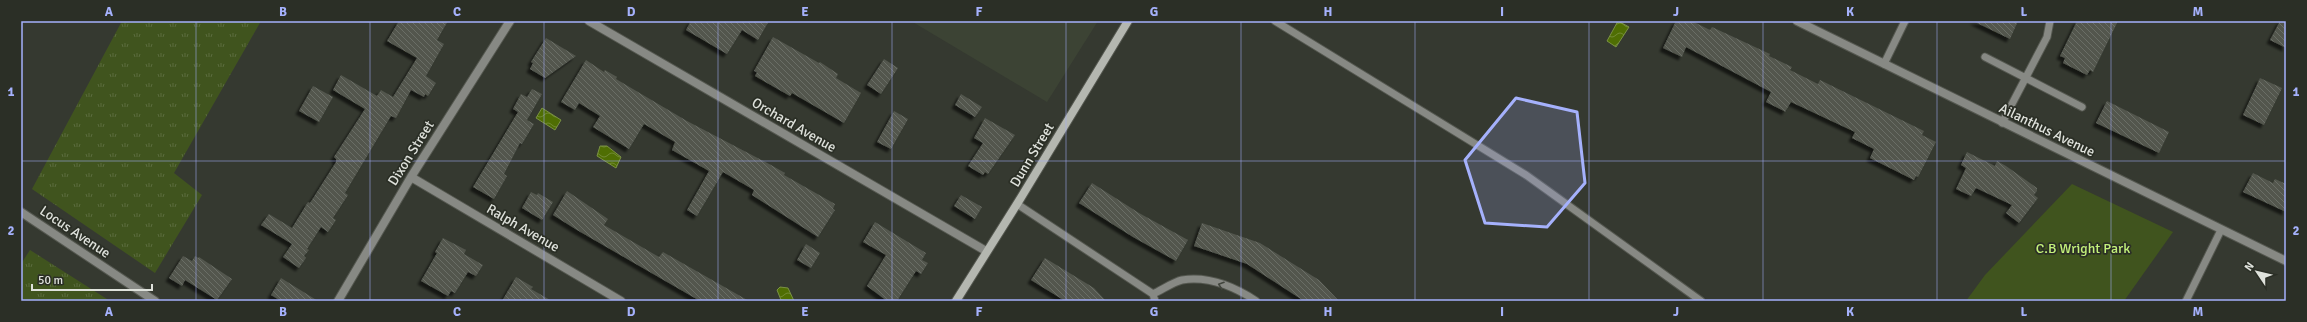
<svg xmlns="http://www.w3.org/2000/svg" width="2307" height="322" font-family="Signika,sans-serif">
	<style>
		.built { fill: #3c4334 }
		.grass { fill: url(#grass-tufts) }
		.park { fill: #40541e }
		.water { fill: url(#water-waves); stroke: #7a9144 }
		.building { fill: url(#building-back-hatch); filter: url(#shadow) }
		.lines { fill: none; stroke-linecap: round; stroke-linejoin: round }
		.lane-casing { stroke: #54574f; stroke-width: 9 }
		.street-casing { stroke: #54574f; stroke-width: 10 }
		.secondary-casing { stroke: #54574f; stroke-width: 10 }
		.lane { stroke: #878984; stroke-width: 7 }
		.street { stroke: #878984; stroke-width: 8 }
		.secondary { stroke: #b4b7b0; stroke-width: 8 }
		.oneway { stroke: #42463e }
		.marked { fill: #a5b1fc; fill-opacity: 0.2; stroke: #a5b1fc; stroke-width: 3; stroke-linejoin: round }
		.grid { fill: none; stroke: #a5b1fc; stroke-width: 1; stroke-opacity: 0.55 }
		.labels { text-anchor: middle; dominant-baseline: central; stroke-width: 3.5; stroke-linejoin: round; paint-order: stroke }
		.street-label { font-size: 14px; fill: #dfe2dc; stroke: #2b2f26 }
		.park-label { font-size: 14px; fill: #c4f27b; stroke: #2b2f26 }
		.neatline { fill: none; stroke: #a5b1fc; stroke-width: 1.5 }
		.grid-label { font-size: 13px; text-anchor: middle; font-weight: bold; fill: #a5b1fc }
	</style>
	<defs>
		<pattern id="grass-tufts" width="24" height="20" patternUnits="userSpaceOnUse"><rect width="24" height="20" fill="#40541e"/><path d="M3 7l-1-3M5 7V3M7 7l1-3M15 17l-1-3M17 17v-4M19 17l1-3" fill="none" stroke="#5b6c3e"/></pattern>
		<pattern id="water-waves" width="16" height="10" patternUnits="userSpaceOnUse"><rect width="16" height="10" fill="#4f6e03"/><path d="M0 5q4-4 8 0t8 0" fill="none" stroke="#708933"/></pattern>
		<pattern id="building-back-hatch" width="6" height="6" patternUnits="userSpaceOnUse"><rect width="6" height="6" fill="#52564d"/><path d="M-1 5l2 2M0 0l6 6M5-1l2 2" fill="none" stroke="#6a6e66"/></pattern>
		<filter id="shadow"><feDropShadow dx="-3.5" dy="3.5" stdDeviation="1" flood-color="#0009"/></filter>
	</defs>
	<rect width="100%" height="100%" fill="#353930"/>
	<path class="built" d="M 911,21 L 1098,21 L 1047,102 Z"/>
	<path class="grass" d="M 122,21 L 261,21 L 174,173 L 202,195 L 155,273 L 32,189 Z
		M 30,250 L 110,301 L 21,301 L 21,264 Z"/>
	<path class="park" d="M 2072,184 L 2173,232 L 2124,301 L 1966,301 L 1985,275 Z"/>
	<path class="water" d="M 1618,21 L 1629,27 L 1616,47 L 1607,41 Z
		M 542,108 L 561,120 L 555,130 L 536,118 Z
		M 600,146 L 607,146 L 621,157 L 616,168 L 597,156 Z
		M 780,287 L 788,288 L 794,301 L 781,300 L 777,290 Z"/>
	<path class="building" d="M 399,21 L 448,21 L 437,40 L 444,44 L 426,76 L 436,83 L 428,96 L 425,94 L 424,97 L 411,90 L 396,118 L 391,116 L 345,193 L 348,195 L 333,218 L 336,220 L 328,232 L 321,227 L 307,249 L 309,250 L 304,256 L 306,258 L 299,268 L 283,257 L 292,244 L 261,225 L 269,214 L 292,228 L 308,202 L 310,203 L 336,162 L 336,159 L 334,157 L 365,109 L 333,90 L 341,75 L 377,96 L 381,90 L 393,97 L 417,58 L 387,41 Z
		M 691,21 L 769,21 L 758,40 L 742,30 L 727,54 L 686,30 Z
		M 1676,21 L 1692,21 L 1710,30 L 1712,27 L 1770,54 L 1769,56 L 1792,67 L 1790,70 L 1818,84 L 1820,80 L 1924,131 L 1922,135 L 1936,142 L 1918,177 L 1916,176 L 1914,180 L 1870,158 L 1874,149 L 1852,138 L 1855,132 L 1791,102 L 1785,112 L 1784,111 L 1766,102 L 1771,92 L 1686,47 L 1682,57 L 1663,48 Z
		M 1973,21 L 2018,21 L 2010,39 Z
		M 2077,21 L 2118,21 L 2093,72 L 2090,70 L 2087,75 L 2063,63 L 2065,58 L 2060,56 Z
		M 2280,21 L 2286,21 L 2286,48 L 2270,40 Z
		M 773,37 L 819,63 L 820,62 L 838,74 L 836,78 L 861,93 L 844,123 L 792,93 L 790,96 L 755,76 L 757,72 L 754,71 Z
		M 546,38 L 576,56 L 545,78 L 530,69 L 533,63 L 531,62 Z
		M 884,59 L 898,68 L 881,94 L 867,85 Z
		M 586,60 L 604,72 L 605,70 L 617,77 L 616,79 L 687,121 L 771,165 L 785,173 L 784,175 L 835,204 L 833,209 L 835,210 L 818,237 L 752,195 L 754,190 L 723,172 L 697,216 L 687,210 L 709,171 L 672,150 L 675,142 L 644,124 L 629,149 L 593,127 L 600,116 L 579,103 L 575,110 L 561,102 Z
		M 2260,78 L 2282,88 L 2264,125 L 2243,115 Z
		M 313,86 L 333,97 L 319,122 L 299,111 Z
		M 532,89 L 542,94 L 527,120 L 534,124 L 522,144 L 520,143 L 504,174 L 507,176 L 494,199 L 473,187 L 518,112 L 513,109 L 521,94 L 527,97 Z
		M 961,94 L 982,107 L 975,117 L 955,105 Z
		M 2107,101 L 2169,132 L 2159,153 L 2096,123 Z
		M 894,111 L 908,119 L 891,149 L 877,142 Z
		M 985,118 L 1015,135 L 988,174 L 985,172 L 983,175 L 968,166 L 983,143 L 974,138 Z
		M 1967,152 L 1995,166 L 1997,161 L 2006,166 L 2037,188 L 2037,191 L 2034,195 L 2038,198 L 2019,223 L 2006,213 L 2012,205 L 1976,188 L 1971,196 L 1956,189 L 1966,168 L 1961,165 Z
		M 2253,173 L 2273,183 L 2275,179 L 2286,184 L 2286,212 L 2243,192 Z
		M 1092,183 L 1139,213 L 1188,240 L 1176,261 L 1133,237 L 1079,203 Z
		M 567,191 L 608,219 L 604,225 L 659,257 L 663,252 L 749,301 L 700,301 L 577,230 L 553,215 Z
		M 531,192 L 537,195 L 538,193 L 553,202 L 542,220 L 522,208 Z
		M 961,195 L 982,207 L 975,219 L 954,206 Z
		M 875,222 L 926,253 L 922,260 L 928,263 L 921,274 L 916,271 L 897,301 L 887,301 L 867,286 L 886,255 L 863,242 Z
		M 1202,223 L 1260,243 L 1319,280 L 1339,301 L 1304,301 L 1247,264 L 1194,246 Z
		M 443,238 L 466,250 L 464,254 L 483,265 L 476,276 L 468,272 L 455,293 L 451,291 L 448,296 L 421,281 L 437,253 L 435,252 Z
		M 806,244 L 820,253 L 811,268 L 797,260 Z
		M 183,256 L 192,261 L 195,256 L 198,258 L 199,257 L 232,279 L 217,300 L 185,280 L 182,286 L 169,278 Z
		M 1045,258 L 1094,288 L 1106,301 L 1065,301 L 1031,280 Z
		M 516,277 L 533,287 L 531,289 L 552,301 L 502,301 Z
		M 281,278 L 318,301 L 281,301 L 271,295 Z"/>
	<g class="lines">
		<g class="lane-casing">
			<path id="lane" d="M 1275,21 L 1526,175 L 1701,301
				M 1985,57 L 2082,107
				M 1884,64 L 1905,21
				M 2002,123 L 2047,37 L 2050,21
				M 1017,204 L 1153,294 L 1155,301
				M 1153,294 C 1162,290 1173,282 1182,280 C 1208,276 1235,287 1256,301
				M 2186,301 L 2221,230"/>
		</g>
		<g class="street-casing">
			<path id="street" d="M 589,21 L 986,251
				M 1797,21 L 2286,261
				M 411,177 L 621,301
				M 21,212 L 155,301
				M 338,301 L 411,177 L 510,21"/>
		</g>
		<g class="secondary-casing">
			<path id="secondary" d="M 956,301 L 1017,204 L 1128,21"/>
		</g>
		<use href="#lane" class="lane"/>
		<use href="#street" class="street"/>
		<use href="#secondary" class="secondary"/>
	</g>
	<defs><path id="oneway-chevron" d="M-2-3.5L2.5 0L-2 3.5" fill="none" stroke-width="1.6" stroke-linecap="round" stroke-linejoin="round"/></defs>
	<use class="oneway" href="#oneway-chevron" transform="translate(1221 285) rotate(-161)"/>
	<path class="marked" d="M 1516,98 L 1577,112 L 1585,183 L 1547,227 L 1485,223 L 1465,160 Z"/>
	<path class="grid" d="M 196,21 L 196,301M 370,21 L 370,301M 544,21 L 544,301M 718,21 L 718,301M 892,21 L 892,301M 1066,21 L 1066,301M 1241,21 L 1241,301M 1415,21 L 1415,301M 1589,21 L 1589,301M 1763,21 L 1763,301M 1937,21 L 1937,301M 2111,21 L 2111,301M 21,161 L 2286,161"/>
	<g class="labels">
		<g class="street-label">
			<text transform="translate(794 125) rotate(30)">Orchard Avenue</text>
			<text transform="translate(2047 130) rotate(26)">Ailanthus Avenue</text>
			<text transform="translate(411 153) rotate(-58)">Dixon Street</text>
			<text transform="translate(1032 155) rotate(-59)">Dunn Street</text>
			<text transform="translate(523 228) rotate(30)">Ralph Avenue</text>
			<text transform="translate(75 232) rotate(34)">Locus Avenue</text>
		</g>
		<g class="park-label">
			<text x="2083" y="248">C.B Wright Park</text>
		</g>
	</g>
	<rect width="2307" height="322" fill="none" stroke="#2b2f26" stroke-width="44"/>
	<g transform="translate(2257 272) rotate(305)" stroke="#2b2f26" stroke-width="3" paint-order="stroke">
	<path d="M0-3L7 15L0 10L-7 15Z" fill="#dfe2dc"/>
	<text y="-6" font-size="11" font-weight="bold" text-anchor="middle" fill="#dfe2dc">N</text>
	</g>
	<path d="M32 284v6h120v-6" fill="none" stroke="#dfe2dc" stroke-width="2"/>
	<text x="38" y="284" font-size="12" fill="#dfe2dc" stroke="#2b2f26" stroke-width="3" paint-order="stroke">50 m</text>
	<rect x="22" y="22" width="2263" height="278" class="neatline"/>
	<g class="grid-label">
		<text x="109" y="16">A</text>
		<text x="283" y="16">B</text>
		<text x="457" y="16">C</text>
		<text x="631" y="16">D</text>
		<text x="805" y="16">E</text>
		<text x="979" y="16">F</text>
		<text x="1154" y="16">G</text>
		<text x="1328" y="16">H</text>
		<text x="1502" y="16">I</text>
		<text x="1676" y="16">J</text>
		<text x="1850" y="16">K</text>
		<text x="2024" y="16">L</text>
		<text x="2198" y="16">M</text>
		<text x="11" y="96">1</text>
		<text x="2296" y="96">1</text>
		<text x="11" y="235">2</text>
		<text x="2296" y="235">2</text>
		<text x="109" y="316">A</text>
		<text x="283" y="316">B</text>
		<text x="457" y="316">C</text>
		<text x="631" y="316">D</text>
		<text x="805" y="316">E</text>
		<text x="979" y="316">F</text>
		<text x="1154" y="316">G</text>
		<text x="1328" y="316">H</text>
		<text x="1502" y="316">I</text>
		<text x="1676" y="316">J</text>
		<text x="1850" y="316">K</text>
		<text x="2024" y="316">L</text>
		<text x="2198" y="316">M</text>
	</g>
</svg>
